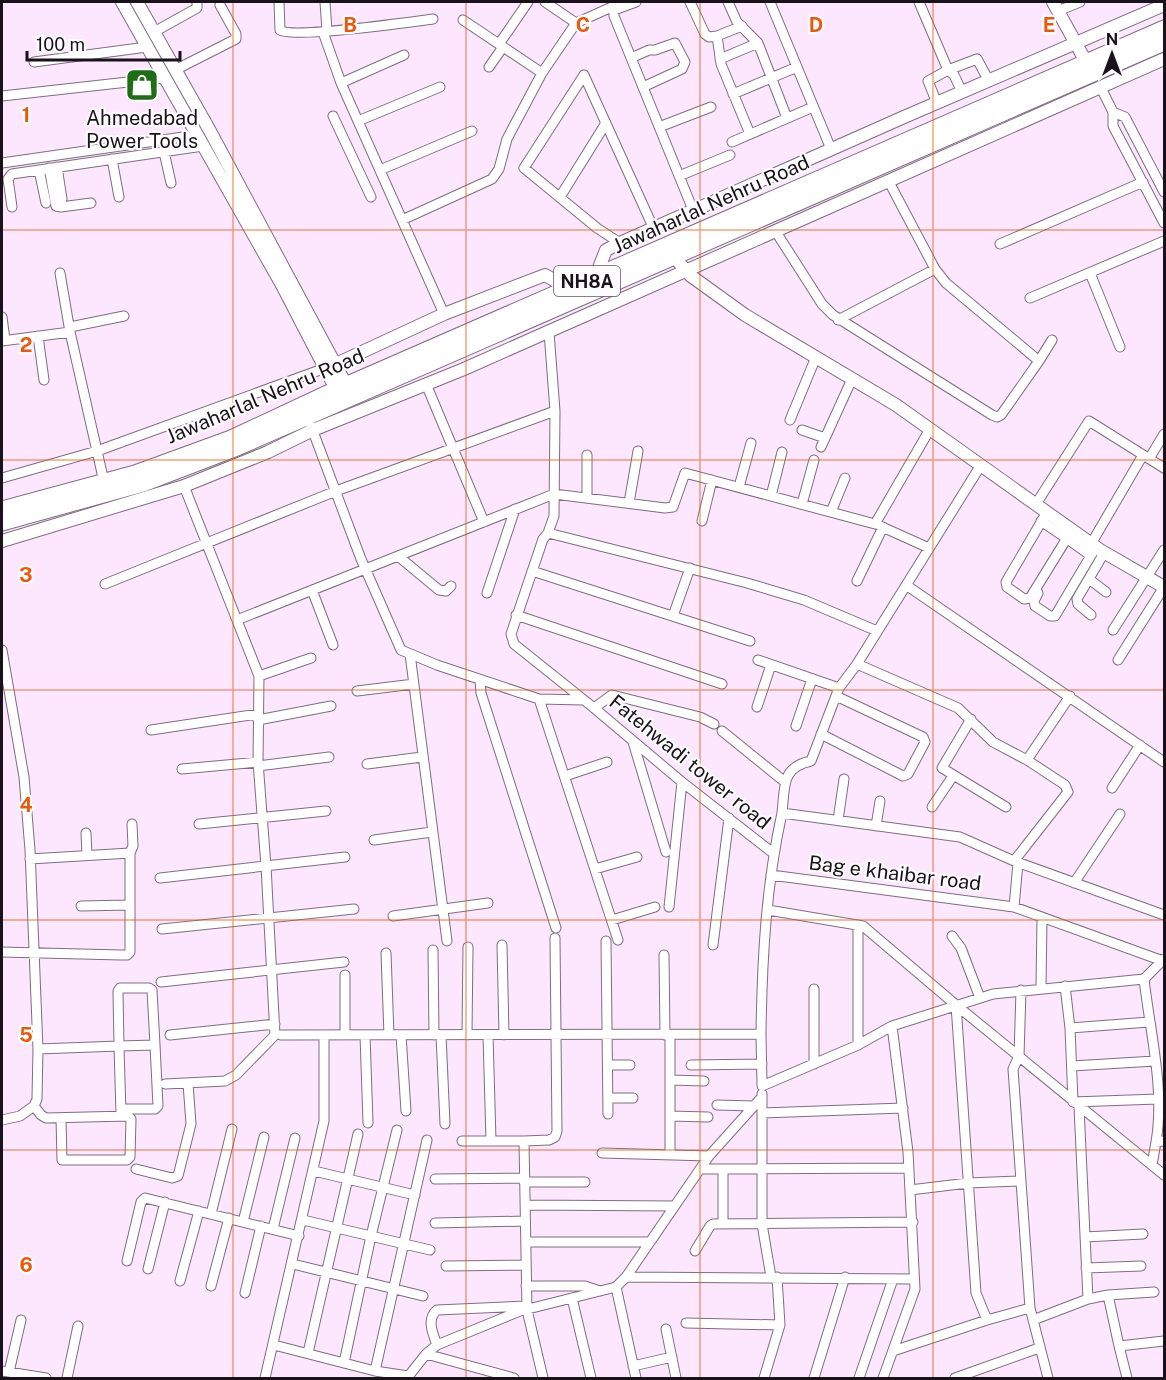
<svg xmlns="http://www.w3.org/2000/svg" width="1166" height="1380" font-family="'Public Sans',sans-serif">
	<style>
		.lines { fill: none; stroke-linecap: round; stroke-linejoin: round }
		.minor-casing { stroke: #7f6d81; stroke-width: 11 }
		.tertiary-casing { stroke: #7f6d81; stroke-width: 14 }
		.primary-casing { stroke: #7f6d81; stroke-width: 17 }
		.minor { stroke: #fff; stroke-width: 9 }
		.tertiary { stroke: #fff; stroke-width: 12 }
		.primary { stroke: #fff; stroke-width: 15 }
		.grid { fill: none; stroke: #e8590c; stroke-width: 1.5; stroke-opacity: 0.55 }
		.labels { text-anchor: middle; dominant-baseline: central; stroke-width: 4.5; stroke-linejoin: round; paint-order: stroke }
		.shield { fill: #fcfcfc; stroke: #5d585e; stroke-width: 1.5 }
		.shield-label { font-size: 18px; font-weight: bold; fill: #19121a }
		.poi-label { font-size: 20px; fill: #19121a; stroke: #fcfcfc }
		.street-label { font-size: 20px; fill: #19121a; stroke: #fcfcfc }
		.grid-label { font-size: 20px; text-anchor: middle; font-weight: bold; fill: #e8590c; stroke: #fcfcfc; stroke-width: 4.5; stroke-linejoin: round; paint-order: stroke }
	</style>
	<rect width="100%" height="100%" fill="#fce7ff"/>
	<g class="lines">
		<g class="minor-casing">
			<path id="minor" d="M 279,2 L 280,30 C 291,39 411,22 433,19
				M 325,2 L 327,31
				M 545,2 L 576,23
				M 636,2 L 614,10 L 614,16 L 693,210
				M 690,2 L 705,34 L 709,37 L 717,36 L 742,26
				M 728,2 L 737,22 L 758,43 L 787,118
				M 770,2 L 831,149
				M 919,2 L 948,70 L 954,75 L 962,92
				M 1058,11 L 1080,2
				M 463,20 L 542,73
				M 154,32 L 197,8 L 197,2
				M 323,32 L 341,83 L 444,314
				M 717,36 L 721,64 L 750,134
				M 499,44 L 528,2
				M 631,58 L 649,50 L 655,50 L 675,43 L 685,62 L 682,69 L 643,87
				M 720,59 L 758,43
				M 34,62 L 147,47
				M 489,67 L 503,47
				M 175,70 L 236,39 L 236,34 L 220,5
				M 584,75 L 524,168 L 597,228 L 620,243
				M 584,75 L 653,227
				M 341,83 L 404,55
				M 1101,88 L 1113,112 L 1113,126 L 1164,223
				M 733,94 L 797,67
				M 2,96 L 164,78
				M 937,103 L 928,81 L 948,70 L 977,59 L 989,81
				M 1113,112 L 1125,117 L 1164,192
				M 333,116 L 371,197
				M 358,121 L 440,87
				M 659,127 L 711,107
				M 732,142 L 813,107
				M 164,152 L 171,183
				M 112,159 L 119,197
				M 2,163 L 197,135
				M 57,167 L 62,199
				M 49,168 L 56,206 L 61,207 L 91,203
				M 39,170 L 46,203
				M 380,170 L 472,131
				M 679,176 L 730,155
				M 889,182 L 935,269
				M 560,197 L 606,123
				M 12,207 L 8,179 L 12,174 L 203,146
				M 402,220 L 492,179 L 499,169 L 507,139 L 542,73 L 576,23 L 623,2
				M 776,232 L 822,304 L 833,315 L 992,415 L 997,417 L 1001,415 L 1039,361
				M 1000,244 L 1143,182
				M 60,273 L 70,332
				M 1090,273 L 1120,347
				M 1030,298 L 1164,241
				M 2,317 L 5,340
				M 838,320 L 935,269 L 946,283 L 1039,361 L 1052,340
				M 70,327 L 124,316
				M 38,336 L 44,380
				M 2,341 L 70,332 L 104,482
				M 426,384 L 484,522
				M 790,420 L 816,357
				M 311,426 L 361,559 L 401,650 L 437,665 L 539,699 L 583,700
				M 802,430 L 825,438
				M 821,447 L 852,379
				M 587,455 L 587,498
				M 1149,459 L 1164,434
				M 2,478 L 97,451 L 331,366
				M 739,487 L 751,443
				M 771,496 L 782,452
				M 629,503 L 638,451
				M 802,504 L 814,460
				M 1036,504 L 1089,421 L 1164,468
				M 831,512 L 845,478
				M 1047,512 L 1006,582 L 1007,587 L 1024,599 L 1030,598 L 1072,530
				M 702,521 L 712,480
				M 1041,521 L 1066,538
				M 880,526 L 929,548
				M 548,533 L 554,516 L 555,411
				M 1069,540 L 1090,555
				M 1091,544 L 1143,455
				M 398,556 L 439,590 L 446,591 L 451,586
				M 532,571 L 750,641
				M 1089,579 L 1106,592
				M 857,581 L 883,527
				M 105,584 L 336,491 L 555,411 L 549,332
				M 906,585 L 1164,762
				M 312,590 L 333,645
				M 487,593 L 515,509
				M 1038,593 L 1034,601 L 1035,606 L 1050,616 L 1055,616 L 1096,547
				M 516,615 L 722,684
				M 1091,615 L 1078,604 L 1077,599 L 1104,553
				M 673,616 L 690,568
				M 237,620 L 554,494 L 665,508 L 673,507 L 685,473 L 875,524 L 930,429
				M 1113,630 L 1164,550
				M 2,650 L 24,777 L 30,850 L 38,1049 L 37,1099 L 34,1106 L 41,1115 L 46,1118 L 128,1116 L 131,1119 L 130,1157 L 127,1160 L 62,1160 L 61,1118
				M 410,654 L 447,941
				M 758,660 L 839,688 L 857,664
				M 1118,660 L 1164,587
				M 259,676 L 311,658
				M 480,680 L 481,693 L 556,928
				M 357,691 L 414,684
				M 539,699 L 618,940
				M 757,707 L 771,665
				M 594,708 L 612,695 L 700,717 L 714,724
				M 971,719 L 942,768 L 1006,807
				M 258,720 L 331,706
				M 796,726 L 812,679
				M 151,730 L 258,714
				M 722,731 L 785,782
				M 821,734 L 903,776 L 908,774 L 925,742 L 923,737 L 836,696
				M 633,742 L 666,852
				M 1027,760 L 1070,696
				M 367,764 L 422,757
				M 258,766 L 329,757
				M 182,769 L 258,762
				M 565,776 L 607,762
				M 1112,788 L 1140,745
				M 932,807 L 953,776
				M 782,813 C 785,787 781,767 811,761 L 839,688
				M 838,820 L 844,779
				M 199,824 L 326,811
				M 876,826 L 880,801
				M 86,833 L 87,855
				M 374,840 L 432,832
				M 130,853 L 133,846 L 132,824
				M 773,853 L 682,782 L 594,708 L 514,644 L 511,634 L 543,539 L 548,533 L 747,583 L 804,600 L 877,631
				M 1014,861 L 1164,915
				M 595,869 L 637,857
				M 771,875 L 1014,907 L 1163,961
				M 160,878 L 345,857
				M 1074,883 L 1120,814
				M 81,906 L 130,905
				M 669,907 L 682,782
				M 1014,907 L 1018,863
				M 768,910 L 863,926 L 956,1005 L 976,1293 L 987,1320
				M 393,916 L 488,903
				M 612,920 L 655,907
				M 858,925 L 858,1045
				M 162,929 L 354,909
				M 952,936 L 961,948 L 980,998
				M 606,941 L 608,1114
				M 502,945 L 504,1035
				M 713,945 L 729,818
				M 433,950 L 434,1035
				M 2,952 L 121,955 L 127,955 L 130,952 L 130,853 L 30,859
				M 386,953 L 389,1035
				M 664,955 L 665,1035
				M 1144,979 L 1164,959
				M 161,982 L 344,962
				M 1065,986 L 1070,1028 L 1073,1102 L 1158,1099
				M 1041,988 L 1042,918
				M 1021,990 L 1019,1056 L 1013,1069 L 1030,1308 L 1048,1378
				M 956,1005 L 1164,1175
				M 1070,1028 L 1149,1022
				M 761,1034 C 762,960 766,885 782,813 L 960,837 L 1014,861 L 1068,792 L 1065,785 L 1027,760 L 993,742 L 958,708 L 857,664 L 981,465
				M 170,1035 L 275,1024
				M 281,1035 L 761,1034 L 762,1086 L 858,1045 L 892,1026 L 993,994 L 1144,979 C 1150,1032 1165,1089 1156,1142 L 1164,1141
				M 345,1035 L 345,975
				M 365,1035 L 368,1123
				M 401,1035 L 406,1111
				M 441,1035 L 445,1124
				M 467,1035 L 468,947
				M 488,1035 L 491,1141
				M 670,1035 L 670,1155
				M 38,1049 L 119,1046 L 121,1115
				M 814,1064 L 814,989
				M 608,1065 L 630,1065
				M 691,1065 L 762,1064
				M 1072,1066 L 1155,1061
				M 670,1080 L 704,1081
				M 165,1084 L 225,1081 L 236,1075 L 275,1035 L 266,866 L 258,762 L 259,676 L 184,486
				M 762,1094 L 762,1224 L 771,1277
				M 608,1098 L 633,1098
				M 717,1105 L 754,1106
				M 1079,1107 L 1088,1299
				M 121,1109 L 155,1109 L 158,1106 L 155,1045 L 119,1046 L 118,991 L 120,988 L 149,988 L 152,990 L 155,1045
				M 762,1113 L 903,1108
				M 670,1116 L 708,1117
				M 2,1120 L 20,1116 L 34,1106
				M 462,1141 L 524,1141
				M 602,1153 L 709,1156
				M 1152,1165 L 1156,1142
				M 136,1169 L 172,1178 L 178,1176 L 191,1124 L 188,1083
				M 700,1169 L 908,1168
				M 314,1171 L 415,1195
				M 435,1179 L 524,1178
				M 524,1182 L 585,1182
				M 910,1190 L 968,1183 L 1021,1181
				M 525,1205 L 674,1206
				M 211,1214 L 232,1129
				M 303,1220 L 430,1250
				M 243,1222 L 264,1137
				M 435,1223 L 525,1221
				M 723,1224 L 723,1169
				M 273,1229 L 295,1138
				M 1085,1237 L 1143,1234
				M 526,1242 L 650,1242
				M 695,1251 L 710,1226 L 713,1224 L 913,1222
				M 127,1261 L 141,1202 L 145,1198 L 299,1236
				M 293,1264 L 423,1296
				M 446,1266 L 526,1265
				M 1086,1268 L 1141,1266
				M 148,1269 L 165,1202
				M 626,1277 L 914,1279
				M 777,1277 L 780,1325
				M 180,1281 L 199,1211
				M 211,1286 L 229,1218
				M 526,1286 L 585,1286 L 600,1291
				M 245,1293 L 261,1226
				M 1108,1295 L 1119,1346
				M 572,1298 L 591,1378
				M 1033,1320 L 1088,1299 L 1108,1295 L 1154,1292
				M 686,1323 L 780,1325 L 764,1378
				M 666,1329 L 676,1378
				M 274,1345 L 375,1371 L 408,1376
				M 437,1345 C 433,1334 426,1319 437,1310 L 527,1306
				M 893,1351 L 987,1320 L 1030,1308
				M 308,1353 L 358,1134
				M 426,1354 L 514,1378
				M 344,1363 L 371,1236 L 397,1130
				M 633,1366 L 672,1357
				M 2,1371 L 46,1378
				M 375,1371 L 427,1140
				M 9,1372 L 21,1320
				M 67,1378 L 78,1326
				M 265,1378 L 324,1121 L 324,1035
				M 407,1378 L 426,1354 L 437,1345 L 520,1311 L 616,1287
				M 543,1378 L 527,1310 L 524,1141 L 549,1140 L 555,1137 L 557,1131 L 555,938
				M 636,1378 L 616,1287 L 626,1277 L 709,1156 L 762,1097
				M 814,1378 L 845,1277
				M 859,1378 L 893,1279
				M 883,1378 L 915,1289 L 908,1152 L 892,1026
				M 955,1378 L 1039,1348
				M 1127,1378 L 1119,1346 L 1164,1341"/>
		</g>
		<g class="tertiary-casing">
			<path id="tertiary" d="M 122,2 L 282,285 L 340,397
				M 137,2 L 210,131 L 349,390
				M 1053,2 L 1090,69
				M 674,257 L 691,276 L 745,315 L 896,405 L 1100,550 L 1164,587
				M 595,278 L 606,250 L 620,243 L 904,117 L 1164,5
				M 336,364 L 444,314 L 545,275 L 568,288
				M 2,541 L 184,486 L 268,452 L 313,430 L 464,369 L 1164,59"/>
		</g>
		<g class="primary-casing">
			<path id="primary" d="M 2,509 L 135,473 L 231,438 L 336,389 L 1164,28
				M 2,523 L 143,484 L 237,448 L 1164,43"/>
		</g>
		<use href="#minor" class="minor"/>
		<use href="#tertiary" class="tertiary"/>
		<use href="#primary" class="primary"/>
	</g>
	<path class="grid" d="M 233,2 L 233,1378M 466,2 L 466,1378M 700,2 L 700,1378M 933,2 L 933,1378M 2,230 L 1164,230M 2,460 L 1164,460M 2,690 L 1164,690M 2,920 L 1164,920M 2,1150 L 1164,1150"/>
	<defs>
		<g id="shop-square" transform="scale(1.725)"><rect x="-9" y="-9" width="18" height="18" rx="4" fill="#1d6e15" stroke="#fcfcfc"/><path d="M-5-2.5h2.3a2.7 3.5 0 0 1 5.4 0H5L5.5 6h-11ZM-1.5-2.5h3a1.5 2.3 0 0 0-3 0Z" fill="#fff"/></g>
	</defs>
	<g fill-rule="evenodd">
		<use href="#shop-square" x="142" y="85"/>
	</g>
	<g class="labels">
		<rect class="shield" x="554" y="266" width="66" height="30" rx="4.5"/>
		<g class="shield-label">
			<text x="587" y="281">NH8A</text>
		</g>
		<g class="poi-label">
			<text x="142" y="118">Ahmedabad<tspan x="142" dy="23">Power Tools</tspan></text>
		</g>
		<g class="street-label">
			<text transform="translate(711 204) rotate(-24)">Jawaharlal Nehru Road</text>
			<text transform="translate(265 396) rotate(-23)">Jawaharlal Nehru Road</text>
			<text transform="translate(690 762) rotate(39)">Fatehwadi tower road</text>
			<text transform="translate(895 873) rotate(7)">Bag e khaibar road</text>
		</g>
	</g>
	<g class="grid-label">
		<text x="350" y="32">B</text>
		<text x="583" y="32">C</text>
		<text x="816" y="32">D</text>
		<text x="1049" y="32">E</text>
		<text x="26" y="122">1</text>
		<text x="26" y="352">2</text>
		<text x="26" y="582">3</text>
		<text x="26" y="812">4</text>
		<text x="26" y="1042">5</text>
		<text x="26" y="1272">6</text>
	</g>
	<rect width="1166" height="1380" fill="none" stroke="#19121a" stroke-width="6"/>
	<g transform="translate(1112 54)" stroke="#fcfcfc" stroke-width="4.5" paint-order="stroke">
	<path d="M0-4.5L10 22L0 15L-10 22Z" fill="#19121a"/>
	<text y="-9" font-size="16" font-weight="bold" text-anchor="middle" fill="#19121a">N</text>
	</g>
	<path d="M27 51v9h153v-9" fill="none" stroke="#19121a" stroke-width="3"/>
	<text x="36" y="51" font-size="18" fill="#19121a" stroke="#fcfcfc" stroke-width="4.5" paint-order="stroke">100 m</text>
</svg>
